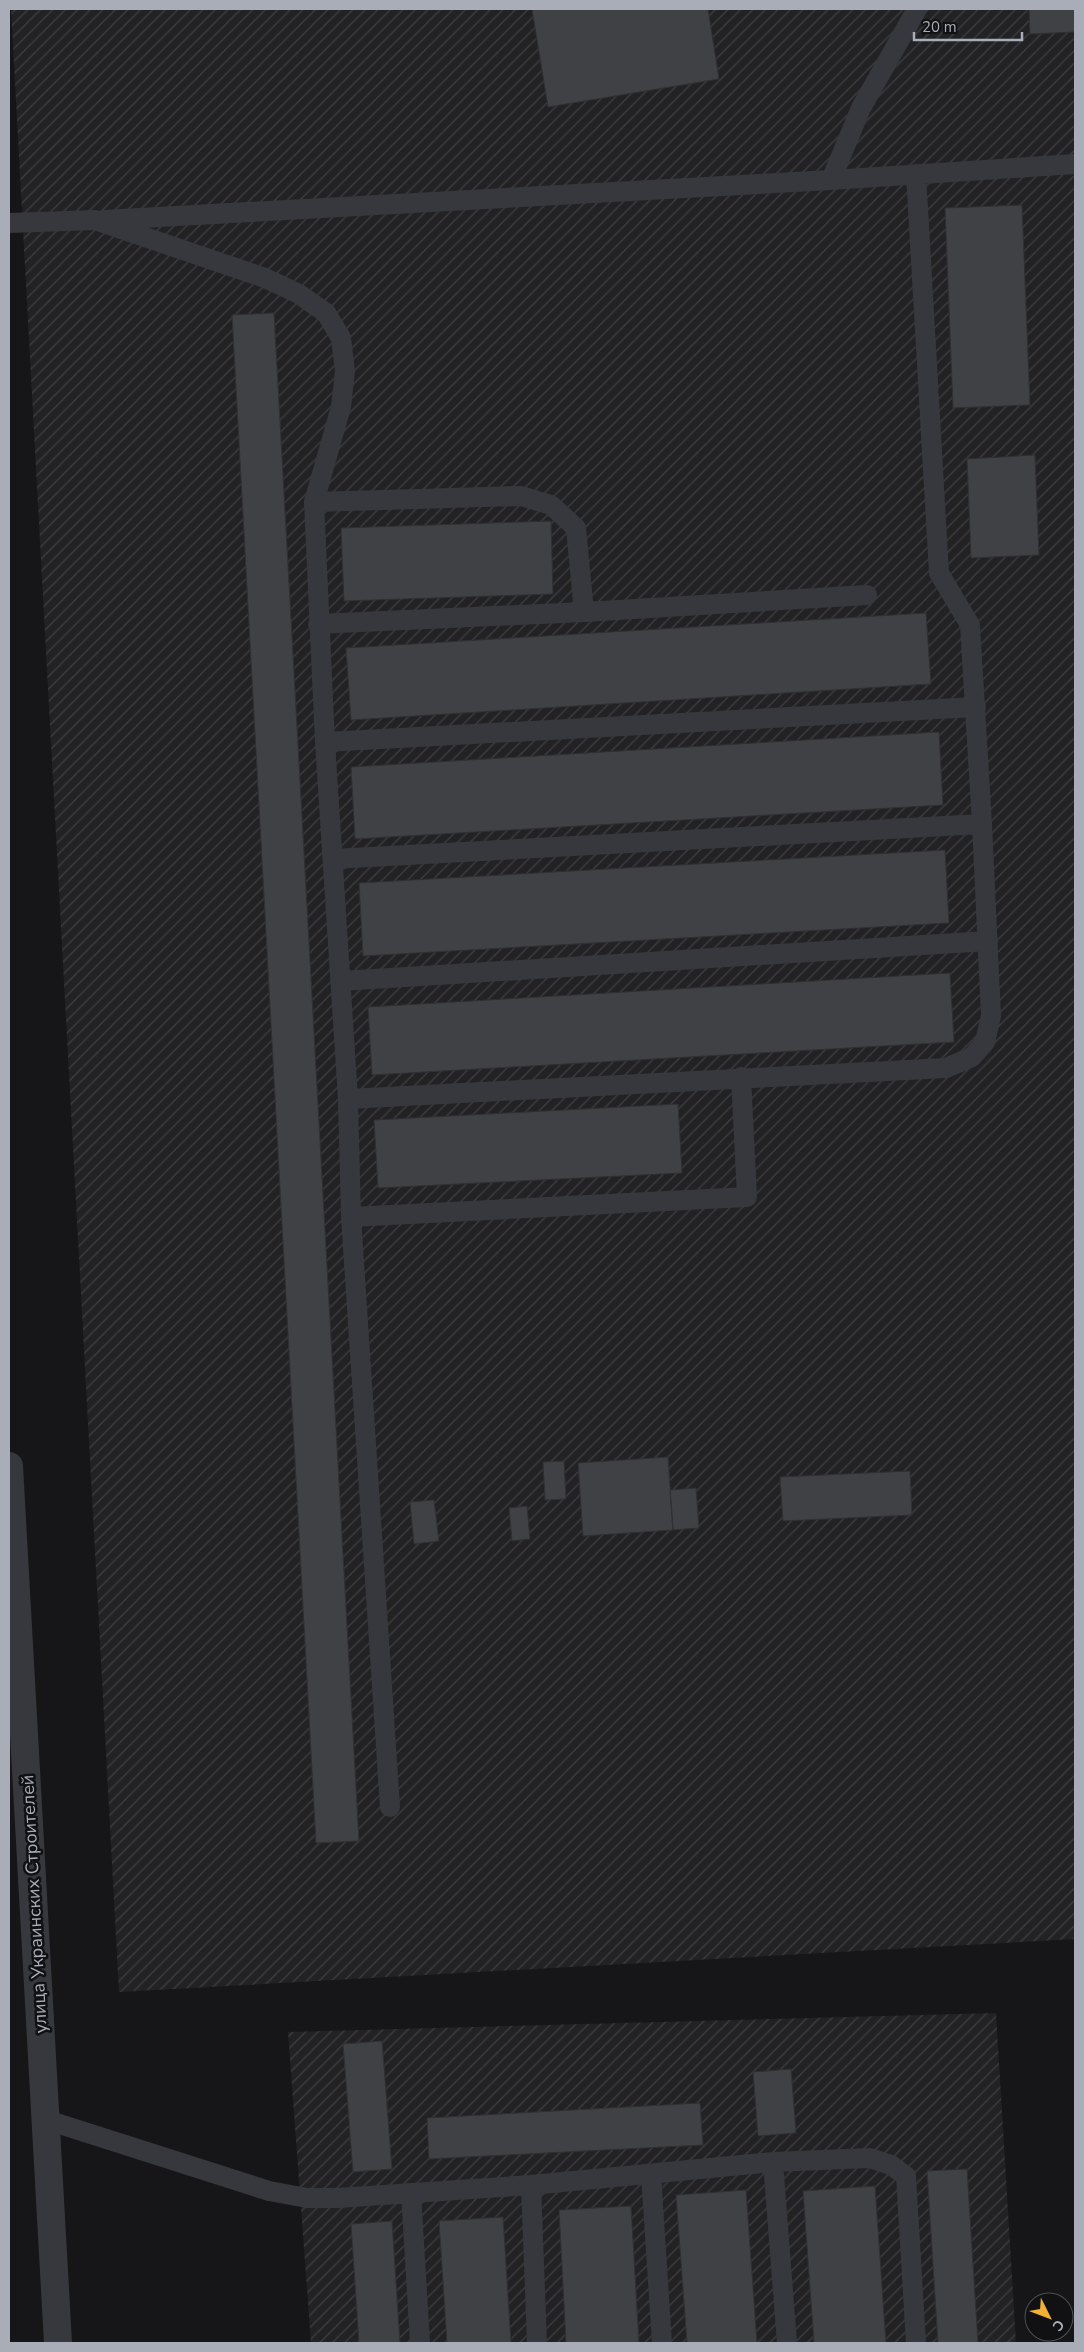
<svg xmlns="http://www.w3.org/2000/svg" width="1084" height="2352" font-family="'Nunito Sans',sans-serif">
	<style>
		.industrial { fill: url(#industrial-furrows) }
		.building { fill: #404145; stroke: #303034 }
		.lines { fill: none; stroke-linecap: round; stroke-linejoin: round }
		.service { stroke: #37383d; stroke-width: 20 }
		.tertiary { stroke: #37383d; stroke-width: 28 }
		.labels { text-anchor: middle; dominant-baseline: central; stroke-width: 5; stroke-linejoin: round; paint-order: stroke }
		.street-label { font-size: 18px; fill: #a8adb8; stroke: #111113 }
	</style>
	<defs>
		<pattern id="industrial-furrows" width="10" height="10" patternUnits="userSpaceOnUse" patternTransform="scale(1.25)"><rect width="10" height="10" fill="#222225"/><path d="M-1 1l2-2M0 10L10 0M9 11l2-2" fill="none" stroke="#3f3f43"/></pattern>
	</defs>
	<rect width="100%" height="100%" fill="#161618"/>
	<path class="industrial" d="M 11,9 L 1075,9 L 1075,1939 L 119,1992 Z
		M 996,2013 L 1016,2343 L 311,2343 L 288,2032 Z"/>
	<path class="building" d="M 532,9 L 708,9 L 719,79 L 548,107 Z
		M 1029,9 L 1075,9 L 1075,32 L 1030,34 Z
		M 1022,205 L 1030,405 L 953,408 L 945,208 Z
		M 274,313 L 359,1841 L 316,1843 L 232,315 Z
		M 1035,455 L 1039,555 L 971,558 L 967,459 Z
		M 551,521 L 553,594 L 344,601 L 341,528 Z
		M 926,613 L 931,684 L 351,720 L 346,648 Z
		M 939,732 L 943,805 L 355,839 L 351,767 Z
		M 945,850 L 949,923 L 363,956 L 359,883 Z
		M 950,973 L 954,1042 L 372,1075 L 368,1007 Z
		M 678,1104 L 682,1173 L 378,1188 L 374,1120 Z
		M 668,1457 L 673,1530 L 583,1536 L 578,1463 Z
		M 564,1461 L 566,1499 L 545,1500 L 543,1462 Z
		M 910,1471 L 912,1515 L 783,1521 L 780,1477 Z
		M 696,1488 L 699,1528 L 673,1530 L 670,1490 Z
		M 434,1500 L 439,1541 L 414,1544 L 410,1502 Z
		M 527,1506 L 530,1539 L 512,1541 L 509,1508 Z
		M 382,2041 L 392,2169 L 353,2172 L 343,2044 Z
		M 791,2069 L 796,2133 L 758,2136 L 753,2072 Z
		M 700,2103 L 703,2145 L 429,2159 L 427,2118 Z
		M 967,2169 L 978,2343 L 938,2343 L 927,2171 Z
		M 875,2186 L 886,2343 L 814,2343 L 803,2191 Z
		M 746,2190 L 757,2343 L 687,2343 L 676,2195 Z
		M 631,2206 L 639,2343 L 566,2343 L 559,2210 Z
		M 503,2217 L 511,2343 L 447,2343 L 439,2221 Z
		M 392,2221 L 400,2343 L 359,2343 L 351,2224 Z"/>
	<g class="lines">
		<path class="service" d="M 831,180 L 861,108 L 917,9
			M 104,220 L 831,180 L 1075,164
			M 9,223 L 95,220 L 265,278 L 299,294 L 326,313 L 341,338 L 345,371 L 341,407 L 314,502 L 325,742 L 348,1099 L 351,1217 L 390,1807
			M 314,502 L 521,496 L 551,505 L 576,528 L 584,612
			M 318,624 L 584,612 L 867,595
			M 325,742 L 976,707
			M 333,859 L 982,824
			M 341,981 L 988,941
			M 348,1099 L 946,1068 L 972,1057 L 985,1042 L 991,1016 L 982,824 L 970,625 L 939,573 L 916,174
			M 351,1217 L 747,1197 L 741,1077
			M 47,2120 L 269,2191 L 307,2198 L 338,2198 L 531,2185 L 773,2162 L 870,2158 L 891,2165 L 906,2176 L 916,2343
			M 773,2162 L 787,2343
			M 651,2174 L 662,2343
			M 531,2185 L 537,2343
			M 411,2193 L 420,2343"/>
		<path class="tertiary" d="M 9,1466 L 58,2343"/>
	</g>
	<g class="labels">
		<g class="street-label">
			<text transform="translate(34 1904) rotate(-93)">улица Украинских Строителей</text>
		</g>
	</g>
	<rect width="1084" height="2352" fill="none" stroke="#a8adb8" stroke-width="20"/>
	<g transform="translate(1049 2317) rotate(132)"><circle r="24" fill="#111113" stroke="#4d4f55"/>
	<path d="M0-4L9 19L0 12L-9 19Z" fill="#f2b134"/>
	<text y="-8" font-size="14" font-weight="bold" text-anchor="middle" fill="#a8adb8">С</text>
	</g>
	<path d="M914 32v8h108v-8" fill="none" stroke="#a8adb8" stroke-width="2.5"/>
	<text x="922" y="32" font-size="15" fill="#a8adb8" stroke="#111113" stroke-width="4" paint-order="stroke">20 m</text>
</svg>
